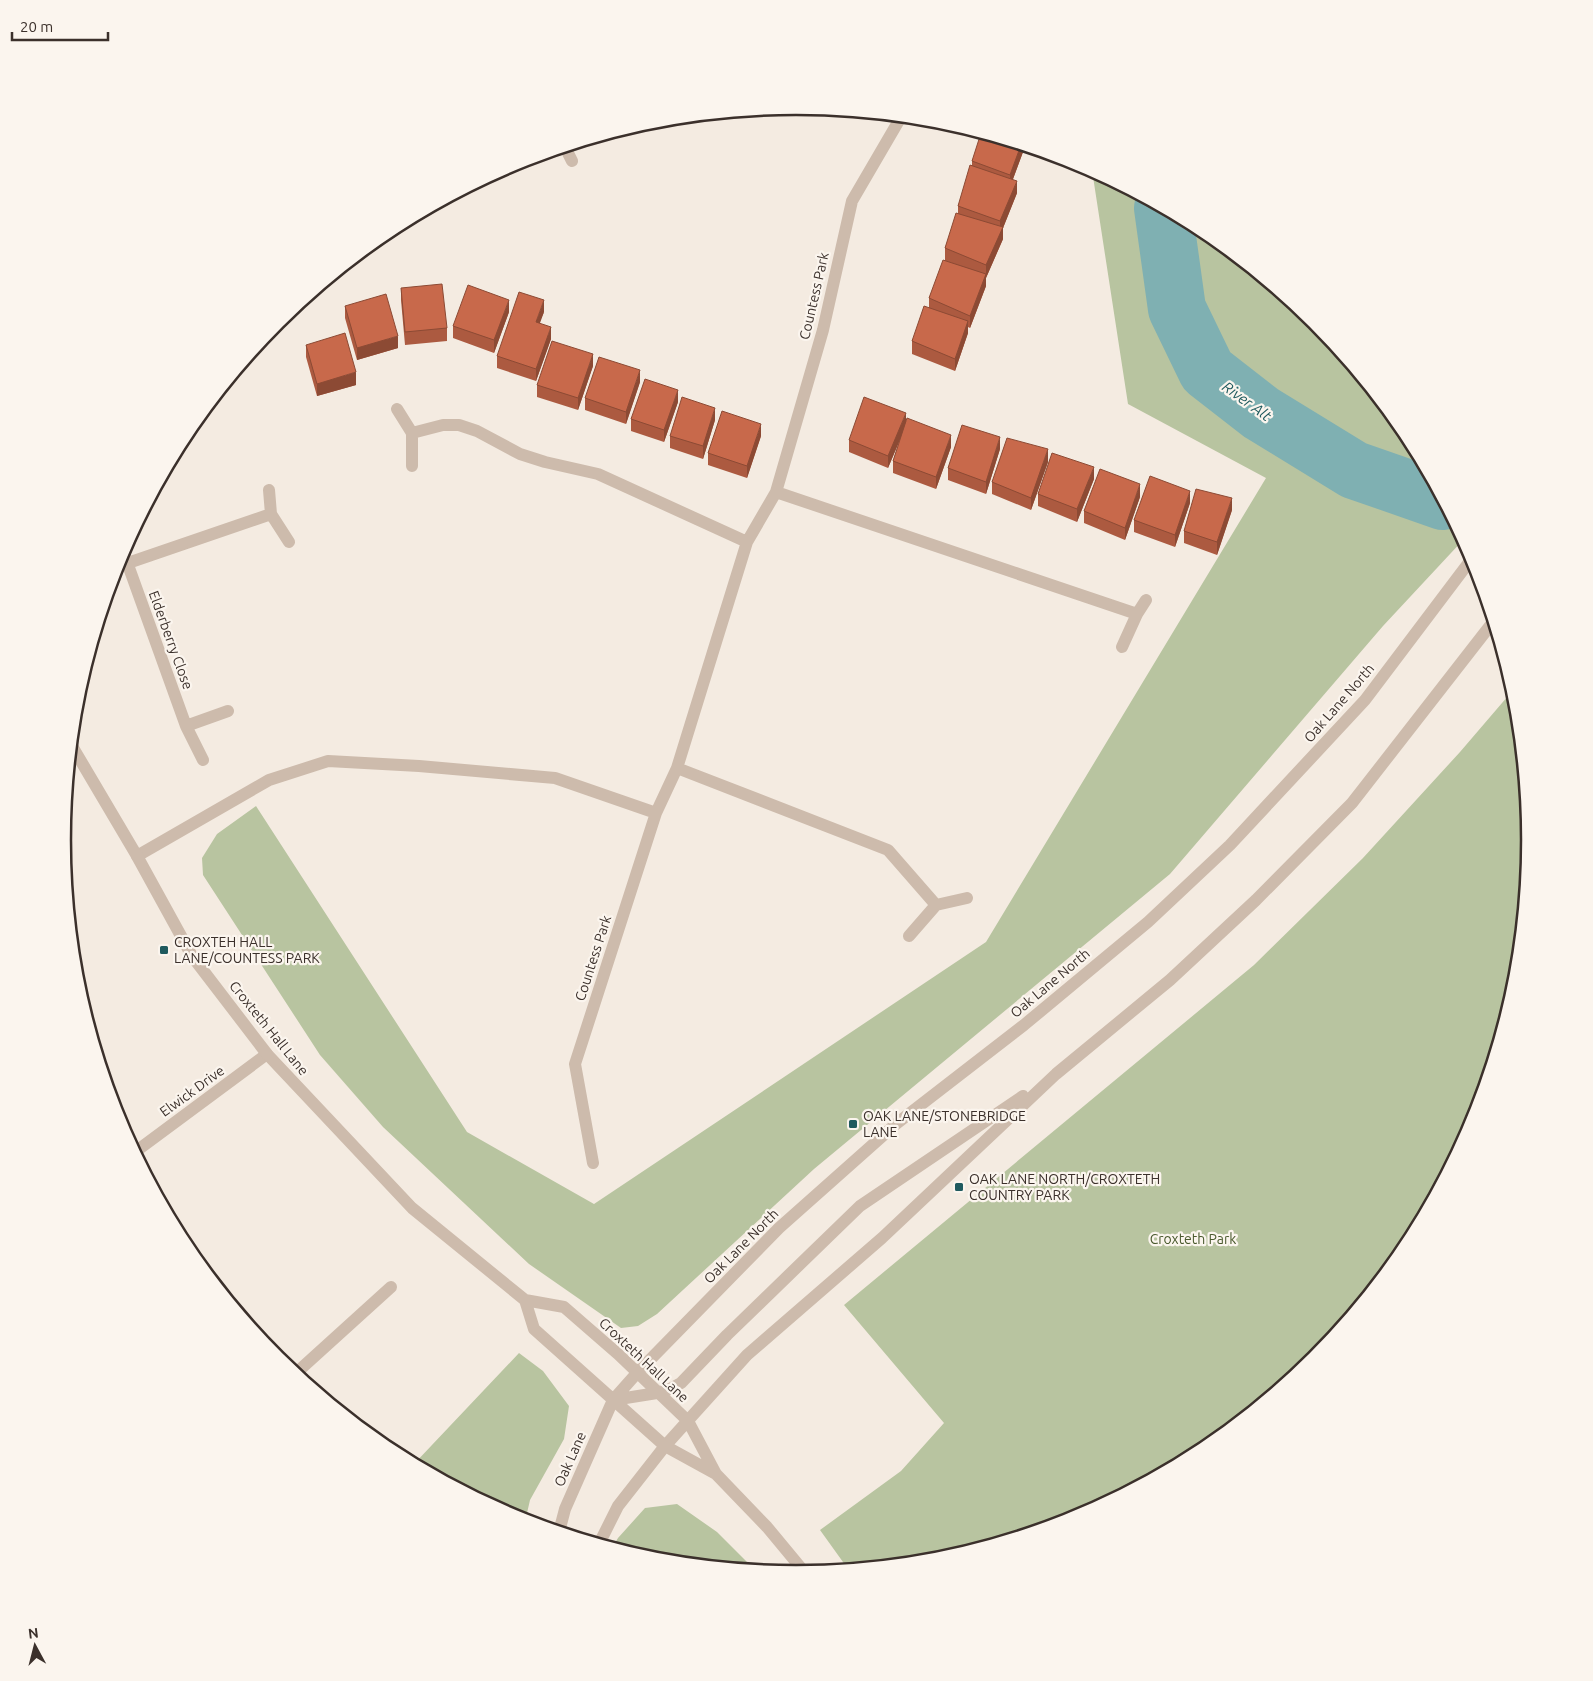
<svg xmlns="http://www.w3.org/2000/svg" width="1593" height="1681" font-family="Ubuntu,sans-serif">
	<style>
		.green { fill: #b8c4a0 }
		.lines { fill: none; stroke-linecap: round; stroke-linejoin: round }
		.river { stroke: #7fb0b2; stroke-width: 58 }
		.minor { stroke: #cdbbac; stroke-width: 12 }
		.tertiary { stroke: #cdbbac; stroke-width: 12 }
		.wall { fill: #ac5a40 }
		.shaded-wall { fill: #8c4a34 }
		.building { fill: #c8694b; stroke: #8c4a34 }
		.poi-dot { fill: #1f5a5e; stroke: #fbf5ee; stroke-width: 2 }
		.labels { text-anchor: middle; dominant-baseline: central; stroke-width: 4.5; stroke-linejoin: round; paint-order: stroke }
		.street-label { font-size: 14px; fill: #3b302b; stroke: #fbf5ee }
		.poi-label { font-size: 14px; fill: #3b302b; stroke: #fbf5ee; text-anchor: start }
		.park-label { font-size: 14px; fill: #4a5a2e; stroke: #fbf5ee }
		.water-label { font-size: 15px; font-style: italic; fill: #1f5a5e; stroke: #fbf5ee }
		.rim { fill: none; stroke: #3b302b; stroke-width: 2.5 }
	</style>
	<rect width="100%" height="100%" fill="#f4ebe1"/>
	<path class="green" d="M 1092,170 L 1205,230 L 1316,322 L 1407,433 L 1464,539 L 1383,626 L 1170,874 L 814,1169 L 657,1314 L 638,1326 L 621,1328 L 529,1264 L 383,1127 L 320,1055 L 203,875 L 202,858 L 217,834 L 256,806 L 467,1132 L 594,1204 L 986,942 L 1266,478 L 1128,404 Z
		M 1514,689 L 1516,698 L 1530,840 L 1516,984 L 1475,1122 L 1407,1249 L 1315,1360 L 1204,1451 L 1077,1519 L 939,1560 L 848,1569 L 820,1530 L 901,1471 L 944,1423 L 844,1305 L 1254,965 L 1363,858 L 1460,752 Z
		M 519,1353 L 543,1371 L 569,1406 L 564,1439 L 530,1500 L 525,1522 L 515,1519 L 414,1464 Z
		M 677,1504 L 717,1532 L 755,1570 L 653,1560 L 612,1548 L 618,1538 L 645,1508 Z"/>
	<g class="lines">
		<path class="river" d="M 1163,208 L 1177,309 L 1207,371 L 1261,413 L 1354,470 L 1443,501"/>
		<path class="minor" d="M 565,147 L 572,161
			M 397,409 L 412,433 L 412,466
			M 412,433 L 443,425 L 459,425 L 477,431 L 520,454 L 545,462 L 598,474 L 747,542
			M 269,490 L 271,514 L 289,542
			M 776,492 L 1137,614
			M 123,551 L 186,726 L 203,760
			M 128,563 L 271,514
			M 1122,647 L 1137,614 L 1146,600
			M 186,726 L 228,711
			M 677,768 L 888,850 L 936,905
			M 137,856 L 269,780 L 328,761 L 419,766 L 555,778 L 656,813
			M 909,936 L 936,905 L 967,898
			M 135,1152 L 267,1054
			M 593,1163 L 575,1064 L 656,813 L 677,768 L 747,542 L 776,492 L 823,330 L 852,201 L 901,117
			M 295,1374 L 391,1287"/>
		<path class="tertiary" d="M 72,746 L 137,856 L 192,956 L 267,1054 L 412,1208 L 525,1300 L 564,1307 L 618,1354 L 688,1421 L 716,1474
			M 525,1300 L 534,1329 L 665,1446 L 716,1474 L 767,1527 L 806,1574
			M 613,1400 L 657,1393 L 670,1389 L 681,1383 L 727,1335 L 860,1206 L 1023,1096
			M 559,1532 L 565,1509 L 613,1400 L 637,1373 L 779,1228 L 896,1124 L 1024,1025 L 1148,922 L 1230,845 L 1365,700 L 1473,557
			M 599,1544 L 618,1506 L 665,1446 L 747,1355 L 882,1238 L 1056,1074 L 1170,980 L 1256,900 L 1352,803 L 1493,622"/>
	</g>
	<path class="wall" d="M 1023,146 L 1023,152 L 1013,179 L 1017,193 L 1003,228 L 1003,239 L 986,278 L 986,286 L 970,328 L 968,327 L 968,333 L 955,371 L 912,354 L 912,341 L 929,308 L 929,298 L 945,261 L 945,248 L 958,213 L 958,206 L 972,166 L 972,161 Z
		M 401,288 L 447,328 L 447,341 L 405,345 L 401,300 Z
		M 345,306 L 398,348 L 357,360 L 345,318 Z
		M 509,312 L 494,353 L 453,338 L 453,326 Z
		M 544,312 L 539,323 L 551,339 L 536,381 L 497,368 L 497,356 Z
		M 306,345 L 356,385 L 317,396 L 306,357 Z
		M 593,366 L 578,410 L 537,397 L 537,385 Z
		M 640,382 L 626,424 L 585,410 L 585,398 Z
		M 678,402 L 664,442 L 631,431 L 631,419 Z
		M 715,420 L 703,459 L 670,448 L 670,436 Z
		M 906,423 L 951,447 L 936,489 L 893,473 L 893,461 L 902,435 L 888,468 L 849,452 L 849,440 Z
		M 761,436 L 747,478 L 708,465 L 708,453 Z
		M 1000,449 L 986,494 L 948,480 L 948,468 Z
		M 1048,462 L 1031,510 L 992,494 L 992,482 Z
		M 1094,479 L 1077,522 L 1038,506 L 1038,494 Z
		M 1140,497 L 1125,540 L 1084,523 L 1084,511 Z
		M 1190,503 L 1175,547 L 1134,532 L 1134,520 Z
		M 1232,510 L 1217,555 L 1184,543 L 1184,531 Z"/>
	<path class="shaded-wall" d="M 1021,145 L 1023,146 L 1023,152 L 1010,187 L 1010,175 Z
		M 1017,181 L 1017,193 L 1003,228 L 1003,239 L 986,278 L 986,265 L 1000,233 L 1000,221 Z
		M 986,274 L 986,286 L 970,328 L 970,316 Z
		M 509,300 L 509,312 L 494,353 L 494,340 Z
		M 544,300 L 544,312 L 536,334 L 536,322 Z
		M 968,321 L 968,333 L 955,371 L 955,359 Z
		M 551,327 L 551,339 L 536,381 L 536,369 Z
		M 398,336 L 398,348 L 357,360 L 357,348 Z
		M 593,354 L 593,366 L 578,410 L 578,398 Z
		M 640,370 L 640,382 L 626,424 L 626,412 Z
		M 356,372 L 356,385 L 317,396 L 317,384 Z
		M 678,390 L 678,402 L 664,442 L 664,430 Z
		M 715,408 L 715,420 L 703,459 L 703,446 Z
		M 906,413 L 906,425 L 888,468 L 888,456 Z
		M 761,424 L 761,436 L 747,478 L 747,466 Z
		M 951,435 L 951,447 L 936,489 L 936,477 Z
		M 1000,437 L 1000,449 L 986,494 L 986,482 Z
		M 1048,449 L 1048,462 L 1031,510 L 1031,498 Z
		M 1094,467 L 1094,479 L 1077,522 L 1077,509 Z
		M 1140,484 L 1140,497 L 1125,540 L 1125,528 Z
		M 1190,491 L 1190,503 L 1175,547 L 1175,535 Z
		M 1232,498 L 1232,510 L 1217,555 L 1217,542 Z"/>
	<path class="building" d="M 981,133 L 1021,145 L 1010,175 L 972,161 Z
		M 970,165 L 1017,181 L 1000,221 L 958,206 Z
		M 956,213 L 1003,227 L 986,265 L 945,248 Z
		M 943,260 L 986,274 L 970,316 L 929,298 Z
		M 442,284 L 447,328 L 405,332 L 401,288 Z
		M 468,285 L 509,300 L 494,340 L 453,326 Z
		M 519,292 L 544,300 L 536,322 L 551,327 L 536,369 L 497,356 Z
		M 386,294 L 398,336 L 357,348 L 345,306 Z
		M 924,306 L 968,321 L 955,359 L 912,341 Z
		M 345,333 L 356,372 L 317,384 L 306,345 Z
		M 552,341 L 593,354 L 578,398 L 537,385 Z
		M 599,357 L 640,370 L 626,412 L 585,398 Z
		M 645,379 L 678,390 L 664,430 L 631,419 Z
		M 682,397 L 715,408 L 703,446 L 670,436 Z
		M 864,397 L 906,413 L 888,456 L 849,440 Z
		M 722,411 L 761,424 L 747,466 L 708,453 Z
		M 907,418 L 951,435 L 936,477 L 893,461 Z
		M 962,425 L 1000,437 L 986,482 L 948,468 Z
		M 1007,438 L 1048,449 L 1031,498 L 992,482 Z
		M 1052,453 L 1094,467 L 1077,509 L 1038,494 Z
		M 1100,469 L 1140,484 L 1125,528 L 1084,511 Z
		M 1150,476 L 1190,491 L 1175,535 L 1134,520 Z
		M 1196,489 L 1232,498 L 1217,542 L 1184,531 Z"/>
	<g class="poi-dot">
		<rect x="159" y="945" width="10" height="10" rx="2.5"/>
		<rect x="848" y="1119" width="10" height="10" rx="2.5"/>
		<rect x="954" y="1182" width="10" height="10" rx="2.5"/>
	</g>
	<g class="labels">
		<g class="street-label">
			<text transform="translate(814 296) rotate(-77)">Countess Park</text>
			<text transform="translate(171 640) rotate(70)">Elderberry Close</text>
			<text transform="translate(1339 703) rotate(-49)">Oak Lane North</text>
			<text transform="translate(593 958) rotate(-72)">Countess Park</text>
			<text transform="translate(1050 983) rotate(-40)">Oak Lane North</text>
			<text transform="translate(269 1028) rotate(51)">Croxteth Hall Lane</text>
			<text transform="translate(192 1091) rotate(-36)">Elwick Drive</text>
			<text transform="translate(741 1246) rotate(-45)">Oak Lane North</text>
			<text transform="translate(644 1360) rotate(43)">Croxteth Hall Lane</text>
			<text transform="translate(570 1459) rotate(-66)">Oak Lane</text>
		</g>
		<g class="poi-label">
			<text x="174" y="942">CROXTEH HALL<tspan x="174" dy="16">LANE/COUNTESS PARK</tspan></text>
			<text x="863" y="1116">OAK LANE/STONEBRIDGE<tspan x="863" dy="16">LANE</tspan></text>
			<text x="969" y="1179">OAK LANE NORTH/CROXTETH<tspan x="969" dy="16">COUNTRY PARK</tspan></text>
		</g>
		<g class="park-label">
			<text x="1193" y="1239">Croxteth Park</text>
		</g>
		<g class="water-label">
			<text transform="translate(1247 401) rotate(36)">River Alt</text>
		</g>
	</g>
	<path d="M0 0H1593V1681H0ZM71 840a725 725 0 1 1 1450 0a725 725 0 1 1-1450 0Z" fill="#fbf5ee" fill-rule="evenodd"/>
	<path class="rim" d="M71 840a725 725 0 1 1 1450 0a725 725 0 1 1-1450 0Z"/>
	<g transform="translate(35 1646) rotate(353)" stroke="#fbf5ee" stroke-width="4" paint-order="stroke">
	<path d="M0-4L9 19L0 12L-9 19Z" fill="#3b302b"/>
	<text y="-8" font-size="14" font-weight="bold" text-anchor="middle" fill="#3b302b">N</text>
	</g>
	<path d="M12 32v8h96v-8" fill="none" stroke="#3b302b" stroke-width="2.5"/>
	<text x="20" y="32" font-size="15" fill="#3b302b" stroke="#fbf5ee" stroke-width="4" paint-order="stroke">20 m</text>
</svg>
